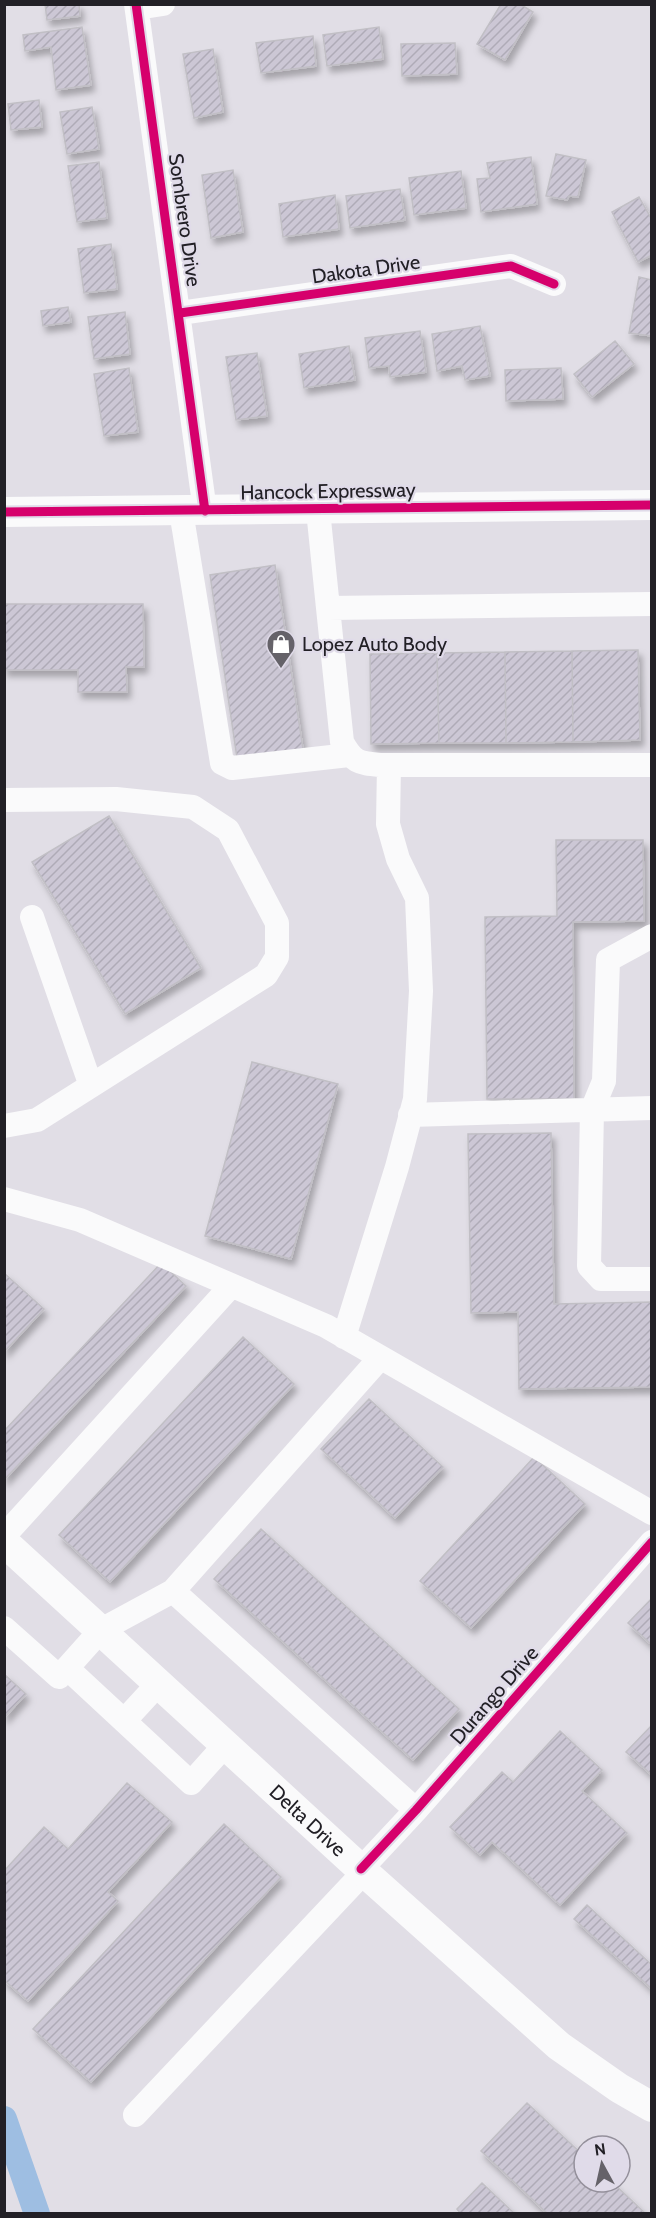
<svg xmlns="http://www.w3.org/2000/svg" width="656" height="2218" font-family="Cabin,sans-serif">
	<style>
		.lines { fill: none; stroke-linecap: round; stroke-linejoin: round }
		.canal { stroke: #9ebee2; stroke-width: 26 }
		.building { fill: url(#building-hatch); stroke: #c1bfc5; stroke-width: 1.5; filter: url(#shadow) }
		.minor { stroke: #fafafb; stroke-width: 24 }
		.major { stroke: #fafafb; stroke-width: 30 }
		.cycleway-casing { stroke: #e0dbe9; stroke-width: 13 }
		.cycleway { stroke: #d6006c; stroke-width: 9 }
		.labels { text-anchor: middle; dominant-baseline: central; stroke-width: 4.5; stroke-linejoin: round; paint-order: stroke }
		.street-label { font-size: 20px; fill: #222026; stroke: #e0dbe9 }
		.poi-label { font-size: 20px; fill: #222026; stroke: #e0dbe9; text-anchor: start }
	</style>
	<defs>
		<pattern id="building-hatch" width="6" height="6" patternUnits="userSpaceOnUse" patternTransform="scale(1.5)"><rect width="6" height="6" fill="#ccc7d5"/><path d="M-1 1l2-2M0 6l6-6M5 7l2-2" fill="none" stroke="#afabb7"/></pattern>
		<filter id="shadow"><feDropShadow dx="3.5" dy="6" stdDeviation="3" flood-color="#0004"/></filter>
	</defs>
	<rect width="100%" height="100%" fill="#e1dee6"/>
	<g class="lines">
		<path class="canal" d="M 4,2119 L 37,2214"/>
	</g>
	<path class="building" d="M 45,4 L 79,4 L 80,16 L 47,20 Z
		M 501,4 L 520,4 L 533,12 L 505,60 L 477,44 Z
		M 82,27 L 91,85 L 56,90 L 51,47 L 25,51 L 23,35 Z
		M 379,27 L 383,59 L 327,66 L 323,35 Z
		M 313,36 L 316,66 L 261,73 L 256,43 Z
		M 455,43 L 457,74 L 402,76 L 401,44 Z
		M 213,49 L 223,112 L 194,118 L 183,54 Z
		M 39,100 L 42,127 L 11,130 L 8,104 Z
		M 92,107 L 99,149 L 67,154 L 60,112 Z
		M 556,154 L 586,160 L 578,197 L 569,196 L 567,200 L 546,196 Z
		M 531,157 L 537,204 L 481,212 L 477,179 L 490,178 L 487,163 Z
		M 99,162 L 107,218 L 77,222 L 68,166 Z
		M 233,170 L 243,232 L 211,238 L 202,175 Z
		M 461,171 L 466,208 L 414,215 L 409,178 Z
		M 400,189 L 405,220 L 350,228 L 346,196 Z
		M 335,195 L 339,229 L 283,237 L 279,204 Z
		M 639,197 L 652,220 L 652,255 L 638,262 L 612,212 Z
		M 111,244 L 117,289 L 84,293 L 78,249 Z
		M 639,277 L 652,280 L 652,336 L 629,333 Z
		M 68,307 L 71,322 L 43,326 L 41,311 Z
		M 125,312 L 130,354 L 94,359 L 88,317 Z
		M 480,326 L 490,376 L 465,380 L 462,366 L 437,371 L 432,334 Z
		M 420,331 L 426,372 L 390,377 L 389,366 L 369,368 L 365,338 Z
		M 615,341 L 634,364 L 592,397 L 574,374 Z
		M 349,346 L 355,380 L 304,388 L 299,354 Z
		M 257,353 L 267,416 L 236,420 L 226,357 Z
		M 129,368 L 138,432 L 104,436 L 94,374 Z
		M 561,368 L 563,399 L 506,401 L 505,370 Z
		M 275,565 L 303,749 L 237,758 L 210,575 Z
		M 4,604 L 143,604 L 144,667 L 126,667 L 127,692 L 78,692 L 78,670 L 4,670 Z
		M 638,650 L 640,740 L 573,742 L 572,651 Z
		M 572,651 L 573,742 L 506,743 L 505,652 Z
		M 505,652 L 506,743 L 439,743 L 437,653 Z
		M 437,653 L 439,743 L 371,744 L 370,654 Z
		M 109,816 L 201,968 L 125,1014 L 32,862 Z
		M 556,840 L 643,840 L 644,921 L 573,922 L 574,1099 L 487,1099 L 485,917 L 557,916 Z
		M 252,1062 L 338,1084 L 291,1259 L 205,1236 Z
		M 551,1133 L 554,1304 L 652,1302 L 652,1387 L 519,1389 L 518,1312 L 471,1313 L 468,1134 Z
		M 161,1263 L 186,1286 L 4,1480 L 4,1431 Z
		M 4,1273 L 44,1309 L 4,1352 Z
		M 243,1337 L 294,1384 L 110,1582 L 59,1535 Z
		M 369,1399 L 443,1467 L 395,1518 L 321,1449 Z
		M 534,1457 L 585,1504 L 471,1628 L 420,1581 Z
		M 261,1529 L 459,1709 L 413,1760 L 214,1579 Z
		M 652,1598 L 652,1645 L 628,1623 Z
		M 4,1674 L 26,1694 L 4,1718 Z
		M 652,1725 L 652,1775 L 626,1752 Z
		M 560,1731 L 602,1770 L 582,1791 L 627,1833 L 560,1905 L 492,1842 L 480,1855 L 450,1827 L 502,1772 L 513,1782 Z
		M 127,1783 L 172,1822 L 108,1892 L 118,1901 L 28,2001 L 4,1980 L 4,1871 L 44,1827 L 68,1849 Z
		M 224,1824 L 281,1877 L 91,2082 L 33,2029 Z
		M 587,1905 L 652,1965 L 652,1989 L 574,1919 Z
		M 527,2103 L 584,2156 L 584,2182 L 612,2182 L 646,2214 L 548,2214 L 481,2151 Z
		M 482,2183 L 515,2214 L 461,2214 L 457,2209 Z"/>
	<g class="lines">
		<path class="minor" d="M 136,4 L 205,511
			M 137,8 L 163,4
			M 180,313 L 511,266 L 554,284
			M 318,510 L 328,608 L 652,604
			M 181,511 L 222,763 L 232,768 L 349,755
			M 328,608 L 342,742 C 353,762 358,763 380,765 L 652,765
			M 4,800 L 116,799 L 193,807 L 228,830 L 277,923 L 277,957 L 266,975 L 37,1120 L 4,1126
			M 32,917 L 91,1086
			M 652,936 L 608,960 L 604,1081 L 592,1110 L 589,1266 L 601,1279 L 652,1279
			M 410,1115 L 652,1108
			M 4,1199 L 80,1220 L 326,1326 L 652,1513
			M 344,1337 L 397,1167 L 415,1099 L 421,991 L 417,898 L 398,859 L 388,824 L 389,765
			M 380,1358 L 173,1591 L 416,1810
			M 4,1536 L 231,1286
			M 4,1628 L 59,1677 L 101,1630 L 173,1591
			M 67,1668 L 191,1783 L 226,1744
			M 124,1721 L 159,1683
			M 361,1869 L 416,1810 L 652,1542
			M 135,2115 L 364,1872"/>
		<g class="major">
			<path d="M 4,512 L 652,505"/>
			<path id="s1" d="M 4,1542 L 364,1872 L 559,2046 L 619,2088 L 652,2107"/>
		</g>
		<g class="cycleway-casing">
			<path id="cycleway" d="M 136,4 L 205,511
				M 180,313 L 511,266 L 554,284
				M 4,512 L 652,505
				M 361,1869 L 416,1810 L 652,1542"/>
		</g>
		<use href="#cycleway" class="cycleway"/>
	</g>
	<defs>
		<g id="shop-pin" transform="scale(1.5)"><path d="M0 17L-7.5 6A9.5 9.5 0 1 1 7.5 6Z" fill="#656269" stroke="#e0dbe9"/><path d="M-5-2.5h2.3a2.7 3.5 0 0 1 5.4 0H5L5.5 6h-11ZM-1.5-2.5h3a1.5 2.3 0 0 0-3 0Z" fill="#fff"/></g>
	</defs>
	<g fill-rule="evenodd">
		<use href="#shop-pin" x="281" y="644"/>
	</g>
	<g class="labels">
		<g class="street-label">
			<text transform="translate(185 220) rotate(82)">Sombrero Drive</text>
			<text transform="translate(366 269) rotate(-8)">Dakota Drive</text>
			<text transform="translate(328 491) rotate(-1)">Hancock Expressway</text>
			<text transform="translate(494 1695) rotate(-49)">Durango Drive</text>
			<text stroke="none"><textPath href="#s1" startOffset="412">Delta Drive</textPath></text>
		</g>
		<g class="poi-label">
			<text x="302" y="644">Lopez Auto Body</text>
		</g>
	</g>
	<rect width="656" height="2218" fill="none" stroke="#222026" stroke-width="12"/>
	<g transform="translate(602 2164) rotate(352)"><circle r="28" fill="#e0dbe9" stroke="#94909b" stroke-width="1.5"/>
	<path d="M0-4.5L10 22L0 15L-10 22Z" fill="#656269"/>
	<text y="-9" font-size="16" font-weight="bold" text-anchor="middle" fill="#222026">N</text>
	</g>
</svg>
